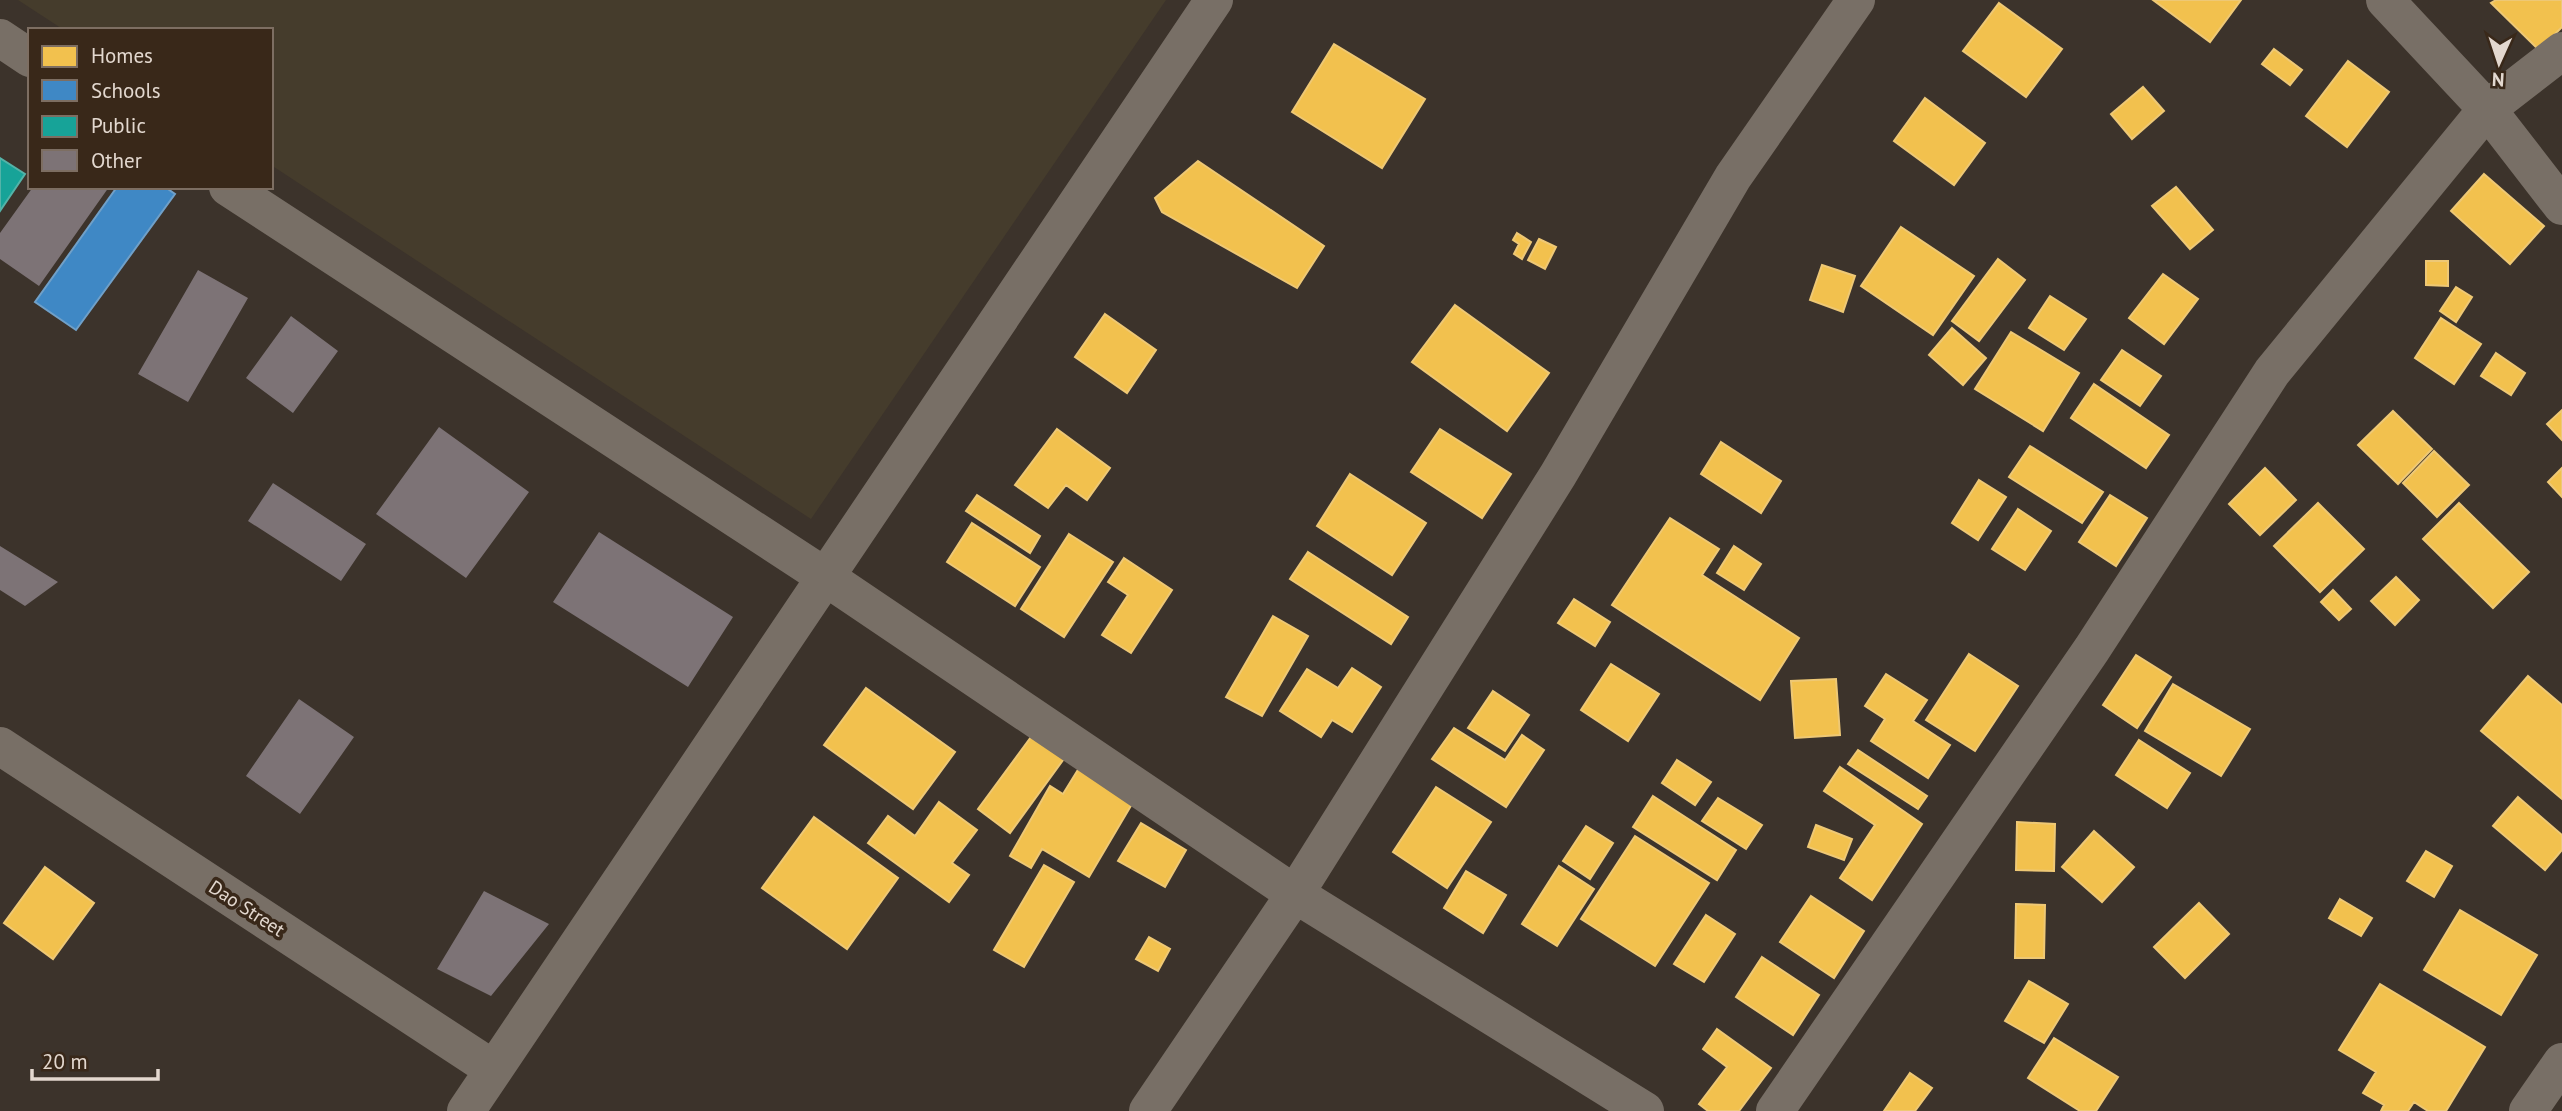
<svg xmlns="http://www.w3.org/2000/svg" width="2562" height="1111" font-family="'PT Sans',sans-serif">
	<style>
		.education { fill: #453c2c }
		.homes { fill: #f2c14e; stroke: #eec875; stroke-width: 2 }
		.schools { fill: #3f88c5; stroke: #70a0c8; stroke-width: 2 }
		.public { fill: #17a398; stroke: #54b3a8; stroke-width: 2 }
		.building { fill: #7d7376 }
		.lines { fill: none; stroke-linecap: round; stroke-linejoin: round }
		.minor { stroke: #786f66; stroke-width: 38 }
		.labels { text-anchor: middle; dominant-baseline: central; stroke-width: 7; stroke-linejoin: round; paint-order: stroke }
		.street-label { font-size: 19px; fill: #e3d8cf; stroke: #392819 }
	</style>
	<rect width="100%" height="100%" fill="#3c332b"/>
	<path class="education" d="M 18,0 L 1166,0 L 811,519 L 271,165 L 271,30 L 64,30 Z"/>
	<path class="homes" d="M 2153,0 L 2241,0 L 2210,42 Z
		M 2496,0 L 2562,0 L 2562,27 L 2539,50 L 2491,3 Z
		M 1999,3 L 2062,49 L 2026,97 L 1963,51 Z
		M 1334,44 L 1425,99 L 1382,168 L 1292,112 Z
		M 2274,49 L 2302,70 L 2290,85 L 2262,64 Z
		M 2348,61 L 2389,92 L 2347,147 L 2306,116 Z
		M 2143,87 L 2164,111 L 2132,139 L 2111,114 Z
		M 1925,98 L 1985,143 L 1954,185 L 1894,141 Z
		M 1198,161 L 1324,246 L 1297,288 L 1162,212 L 1155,198 Z
		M 2484,174 L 2544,226 L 2510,264 L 2451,211 Z
		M 2176,187 L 2213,230 L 2190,249 L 2152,206 Z
		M 1901,227 L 1974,276 L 1933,335 L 1861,286 Z
		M 1517,233 L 1531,242 L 1522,259 L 1514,254 L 1519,244 L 1513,240 Z
		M 1539,239 L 1556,247 L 1545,269 L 1528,260 Z
		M 1998,259 L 2025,280 L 1979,341 L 1952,321 Z
		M 2426,261 L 2448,261 L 2448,286 L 2426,285 Z
		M 1822,265 L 1855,276 L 1843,312 L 1810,300 Z
		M 2163,274 L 2198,299 L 2164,344 L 2129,318 Z
		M 2456,287 L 2472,297 L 2456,322 L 2440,311 Z
		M 2050,296 L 2086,319 L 2064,350 L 2029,328 Z
		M 1455,305 L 1549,373 L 1507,431 L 1412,362 Z
		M 1105,314 L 1156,350 L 1127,393 L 1075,357 Z
		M 2441,318 L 2481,344 L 2454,384 L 2415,358 Z
		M 1952,328 L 1986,358 L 1963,385 L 1929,355 Z
		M 2011,332 L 2079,373 L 2043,431 L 1975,389 Z
		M 2122,350 L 2161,376 L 2140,406 L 2101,380 Z
		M 2496,353 L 2525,373 L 2511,395 L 2481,376 Z
		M 2094,384 L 2169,435 L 2146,468 L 2071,418 Z
		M 2562,410 L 2562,440 L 2547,424 Z
		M 2393,411 L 2432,449 L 2398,484 L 2358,445 Z
		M 1057,429 L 1110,468 L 1087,500 L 1066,485 L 1048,508 L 1015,485 Z
		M 1440,429 L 1511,474 L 1482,518 L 1411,472 Z
		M 1721,442 L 1781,481 L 1761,513 L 1701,474 Z
		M 2030,446 L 2103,492 L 2082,523 L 2009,477 Z
		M 2434,451 L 2469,485 L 2437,517 L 2403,483 Z
		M 2265,468 L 2296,500 L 2260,535 L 2229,504 Z
		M 2562,468 L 2562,497 L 2548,482 Z
		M 1350,474 L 1426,523 L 1392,575 L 1317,526 Z
		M 1979,480 L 2006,497 L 1978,540 L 1952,523 Z
		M 977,495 L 1040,536 L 1030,553 L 966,511 Z
		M 2110,495 L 2147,518 L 2116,566 L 2079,542 Z
		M 2318,503 L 2364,549 L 2320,592 L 2274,546 Z
		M 2459,503 L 2529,572 L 2493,608 L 2423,539 Z
		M 2018,509 L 2051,531 L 2025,570 L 1992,549 Z
		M 1670,518 L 1719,549 L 1702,575 L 1799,638 L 1760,700 L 1612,605 Z
		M 972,523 L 1040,567 L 1015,606 L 947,562 Z
		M 1069,534 L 1113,562 L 1064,637 L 1021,609 Z
		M 1734,546 L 1761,564 L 1744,590 L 1717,573 Z
		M 1308,552 L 1408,617 L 1391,644 L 1290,579 Z
		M 1124,558 L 1172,590 L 1131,653 L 1102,635 L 1128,595 L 1108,582 Z
		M 2396,577 L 2419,600 L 2395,625 L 2371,601 Z
		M 2333,590 L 2351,609 L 2339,620 L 2321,602 Z
		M 1574,599 L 1610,622 L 1595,646 L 1558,623 Z
		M 1273,616 L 1308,636 L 1262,716 L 1226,697 Z
		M 1969,654 L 2018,686 L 1975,751 L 1926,720 Z
		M 2136,655 L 2171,677 L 2137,728 L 2103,705 Z
		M 1611,664 L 1659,694 L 1628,741 L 1581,710 Z
		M 1352,668 L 1381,687 L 1352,732 L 1332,720 L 1321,737 L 1280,711 L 1307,669 L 1338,688 Z
		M 1886,674 L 1927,700 L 1913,721 L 1950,745 L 1928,778 L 1871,741 L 1885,719 L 1865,706 Z
		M 2528,676 L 2562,705 L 2562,799 L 2481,731 Z
		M 1836,679 L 1840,735 L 1795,738 L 1791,681 Z
		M 2173,684 L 2250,729 L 2221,776 L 2145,731 Z
		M 866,688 L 955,752 L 913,809 L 824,745 Z
		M 1493,691 L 1529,715 L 1505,751 L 1468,728 Z
		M 1454,728 L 1505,760 L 1522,735 L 1544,750 L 1506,807 L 1432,759 Z
		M 1034,733 L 1066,756 L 1010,833 L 978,809 Z
		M 2139,740 L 2190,773 L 2167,808 L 2116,775 Z
		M 1858,750 L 1927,796 L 1918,809 L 1848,764 Z
		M 1084,760 L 1139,792 L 1089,877 L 1042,849 L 1031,868 L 1010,856 L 1050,786 L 1063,794 Z
		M 1677,760 L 1711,782 L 1695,805 L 1662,783 Z
		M 1840,767 L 1922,824 L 1872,900 L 1840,878 L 1875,825 L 1824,791 Z
		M 1436,787 L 1491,822 L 1447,888 L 1393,852 Z
		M 1653,796 L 1736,850 L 1717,880 L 1633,827 Z
		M 2518,797 L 2562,835 L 2562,850 L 2545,870 L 2493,826 Z
		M 1718,798 L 1762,825 L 1746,849 L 1702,821 Z
		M 939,802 L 977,830 L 952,863 L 969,875 L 949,902 L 868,843 L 888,816 L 915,836 Z
		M 814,817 L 898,878 L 847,949 L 762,888 Z
		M 2017,822 L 2055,824 L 2054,871 L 2016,870 Z
		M 1141,823 L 1186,850 L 1165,887 L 1118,861 Z
		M 1816,825 L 1852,839 L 1844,860 L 1808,847 Z
		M 1586,826 L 1613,843 L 1590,879 L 1563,861 Z
		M 2094,831 L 2134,867 L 2102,902 L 2062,867 Z
		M 1635,836 L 1709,883 L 1655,966 L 1581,919 Z
		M 2426,851 L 2452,866 L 2434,897 L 2407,881 Z
		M 1044,865 L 1074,882 L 1024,967 L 994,950 Z
		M 1559,866 L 1594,889 L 1557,946 L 1522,924 Z
		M 45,867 L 94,903 L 53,959 L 4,923 Z
		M 1466,871 L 1506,895 L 1483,933 L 1444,908 Z
		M 1811,896 L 1864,931 L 1834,978 L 1780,942 Z
		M 2340,899 L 2372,918 L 2361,936 L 2329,918 Z
		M 2199,903 L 2229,934 L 2185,978 L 2154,947 Z
		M 2016,904 L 2045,905 L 2044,958 L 2015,958 Z
		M 2460,910 L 2537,955 L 2501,1015 L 2424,970 Z
		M 1706,915 L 1735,934 L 1704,982 L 1674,964 Z
		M 1149,937 L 1170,949 L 1158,971 L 1136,959 Z
		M 1762,957 L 1819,995 L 1793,1035 L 1736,997 Z
		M 2029,981 L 2068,1004 L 2044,1043 L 2005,1021 Z
		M 2380,984 L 2485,1047 L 2446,1111 L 2428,1111 L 2414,1102 L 2408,1111 L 2381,1111 L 2384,1105 L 2363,1093 L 2376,1072 L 2339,1050 Z
		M 1717,1029 L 1771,1068 L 1739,1111 L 1708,1111 L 1699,1104 L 1727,1067 L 1703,1049 Z
		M 2054,1038 L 2118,1077 L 2096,1111 L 2080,1111 L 2028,1078 Z
		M 1910,1073 L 1932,1088 L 1915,1111 L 1884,1111 Z"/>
	<path class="schools" d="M 117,187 L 165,187 L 175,194 L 76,330 L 35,302 Z"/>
	<path class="public" d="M 0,158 L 25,174 L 0,211 Z"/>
	<path class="building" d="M 33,187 L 109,187 L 39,286 L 0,259 L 0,233 Z
		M 198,270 L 248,298 L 188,402 L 138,374 Z
		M 291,316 L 338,351 L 293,413 L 246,378 Z
		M 439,427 L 529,492 L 466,578 L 376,514 Z
		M 273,483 L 366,544 L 341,581 L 248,521 Z
		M 599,532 L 733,617 L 688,687 L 553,602 Z
		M 0,546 L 58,582 L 25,606 L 0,590 Z
		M 299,699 L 354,737 L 300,814 L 246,776 Z
		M 484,891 L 549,924 L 491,996 L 437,969 Z"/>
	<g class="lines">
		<path class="minor" d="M 2385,0 L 2487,109 L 2562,206
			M 0,38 L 30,58
			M 228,187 L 824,576 L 1295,894 L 1645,1111
			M 0,746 L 493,1069
			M 466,1111 L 1214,0
			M 1148,1111 L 1295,894 L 1558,475 L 1733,177 L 1856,0
			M 1775,1111 L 2092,649 L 2272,372 L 2487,109 L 2562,51
			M 2528,1111 L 2562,1062"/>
	</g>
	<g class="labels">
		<g class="street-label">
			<text transform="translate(247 908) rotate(33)">Dao Street</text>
		</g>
	</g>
	<rect x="28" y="28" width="245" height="161" fill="#392819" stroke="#7d6e62" stroke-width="2"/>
	<rect x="42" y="46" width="35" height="21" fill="#f2c14e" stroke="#7d6e62" stroke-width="2"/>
	<text x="91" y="63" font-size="21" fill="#e3d8cf">Homes</text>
	<rect x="42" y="80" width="35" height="21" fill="#3f88c5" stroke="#7d6e62" stroke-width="2"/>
	<text x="91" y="98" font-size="21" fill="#e3d8cf">Schools</text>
	<rect x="42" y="116" width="35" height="21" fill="#17a398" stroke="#7d6e62" stroke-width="2"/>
	<text x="91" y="133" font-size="21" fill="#e3d8cf">Public</text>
	<rect x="42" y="150" width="35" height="21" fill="#7d7376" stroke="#7d6e62" stroke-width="2"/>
	<text x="91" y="168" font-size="21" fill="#e3d8cf">Other</text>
	<g transform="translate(2499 63) rotate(183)" stroke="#392819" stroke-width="5" paint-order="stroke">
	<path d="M0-5L12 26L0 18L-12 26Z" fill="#e3d8cf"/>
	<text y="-10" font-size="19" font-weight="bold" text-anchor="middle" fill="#e3d8cf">N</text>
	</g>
	<path d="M32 1069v10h126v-10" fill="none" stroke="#e3d8cf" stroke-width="3.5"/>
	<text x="42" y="1069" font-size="21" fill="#e3d8cf" stroke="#392819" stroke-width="5" paint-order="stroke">20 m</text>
</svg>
